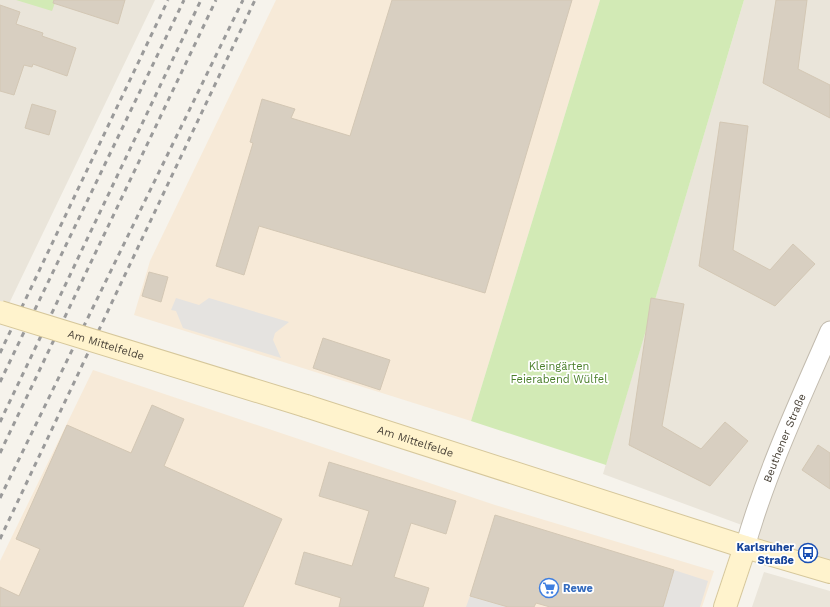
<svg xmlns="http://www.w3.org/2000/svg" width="830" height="607" font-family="'Work Sans',sans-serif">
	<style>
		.residential { fill: #eae5da }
		.commercial { fill: #f7ead8 }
		.green { fill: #d2eab5 }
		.parking { fill: #e5e3e0 }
		.building { fill: #d8cfc1; stroke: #d3c7b4 }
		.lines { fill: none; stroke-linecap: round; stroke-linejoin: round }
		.street-casing { stroke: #c2bbae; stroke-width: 21 }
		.secondary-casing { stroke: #d6c79b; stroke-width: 24 }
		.street { stroke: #fff; stroke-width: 19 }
		.secondary { stroke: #fff3cd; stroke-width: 22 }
		.rail { stroke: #9a9a9a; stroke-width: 3; stroke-dasharray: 5 5; stroke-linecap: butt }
		.secondary-bridge-casing { stroke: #d6c79b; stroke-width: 24; stroke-linecap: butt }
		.secondary-bridge { stroke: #fff3cd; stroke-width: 22 }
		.labels { text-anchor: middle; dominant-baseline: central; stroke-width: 3.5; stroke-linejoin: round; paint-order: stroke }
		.street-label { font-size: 11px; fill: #4b4439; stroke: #fff }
		.park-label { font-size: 11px; fill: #4a7f2a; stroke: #fff }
		.transit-label { font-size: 11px; font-weight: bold; fill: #164399; stroke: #fff; text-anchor: end }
		.shop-label { font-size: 11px; font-weight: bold; fill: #366cbe; stroke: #fff; text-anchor: start }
	</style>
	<rect width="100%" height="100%" fill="#f6f3ec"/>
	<path class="residential" d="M 0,0 L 155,0 L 4,314 L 0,313 Z
		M 744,0 L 830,0 L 830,572 L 745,547 L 750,528 L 603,474 Z
		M 764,572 L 830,591 L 830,607 L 752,607 Z"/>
	<path class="commercial" d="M 276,0 L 600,0 L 471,421 L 134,315 L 150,261 Z
		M 93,370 L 495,505 L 714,571 L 702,607 L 0,607 L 0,561 Z"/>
	<path class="green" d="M 16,0 L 56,0 L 52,11 Z
		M 600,0 L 744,0 L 606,465 L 471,421 Z"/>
	<path class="parking" d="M 176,298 L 199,305 L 209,298 L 289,322 L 275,333 L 273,340 L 281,358 L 183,328 L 176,311 L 171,310 Z
		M 674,570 L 708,581 L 700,607 L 663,607 Z
		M 470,596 L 508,607 L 466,607 Z"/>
	<path class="building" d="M 54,0 L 125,0 L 118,24 L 53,3 Z
		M 392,0 L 572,0 L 485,293 L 259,226 L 244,275 L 216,266 L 253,143 L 250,142 L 262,99 L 295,109 L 291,118 L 350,136 Z
		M 776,0 L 807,0 L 798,69 L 830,85 L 830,118 L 763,83 Z
		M 0,5 L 20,12 L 16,24 L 43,33 L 42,36 L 76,48 L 67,76 L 33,64 L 32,67 L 24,65 L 14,95 L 0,91 Z
		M 32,104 L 56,111 L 49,135 L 25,128 Z
		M 720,122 L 748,126 L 733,250 L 770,270 L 793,244 L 815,264 L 775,306 L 699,266 Z
		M 149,272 L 168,277 L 161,302 L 142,296 Z
		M 651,298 L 684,304 L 662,426 L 701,449 L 725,422 L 748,441 L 710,486 L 629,445 Z
		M 323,338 L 390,360 L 380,390 L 313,368 Z
		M 152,405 L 184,419 L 164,466 L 282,519 L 243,607 L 0,607 L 0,587 L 19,596 L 40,549 L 16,539 L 67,425 L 131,453 Z
		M 818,445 L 830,453 L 830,489 L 802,470 Z
		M 329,462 L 456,501 L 446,534 L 411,523 L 394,577 L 429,588 L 423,607 L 339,607 L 341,598 L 295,584 L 304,552 L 352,566 L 369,511 L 319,496 Z
		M 495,515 L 674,570 L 663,607 L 550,607 L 536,603 L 534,607 L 508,607 L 470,596 Z"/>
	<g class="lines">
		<g class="street-casing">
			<g id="street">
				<path id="s1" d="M 745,547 C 766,473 799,402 830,331"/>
			</g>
		</g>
		<g class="secondary-casing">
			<g id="secondary">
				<path id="s2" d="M 306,406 L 745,547 L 830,572"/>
				<path d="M 725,607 L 745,547"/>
			</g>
		</g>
		<use href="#street" class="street"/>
		<use href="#secondary" class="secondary"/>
		<path class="rail" d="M 0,353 L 168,0
			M 0,382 L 184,0
			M 0,422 L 201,0
			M 0,453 L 216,0
			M 0,498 L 243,0
			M 0,539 L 255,0"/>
		<g class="secondary-bridge-casing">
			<g id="secondary-bridge">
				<path id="s3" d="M 0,312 L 306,406"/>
			</g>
		</g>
		<use href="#secondary-bridge" class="secondary-bridge"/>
	</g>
	<defs>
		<g id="bus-ring" transform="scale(1)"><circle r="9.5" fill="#fff" stroke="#1a4fb4" stroke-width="1.5"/><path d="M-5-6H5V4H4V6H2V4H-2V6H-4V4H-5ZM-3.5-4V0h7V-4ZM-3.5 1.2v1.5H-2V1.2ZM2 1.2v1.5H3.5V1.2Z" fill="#1a4fb4"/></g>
		<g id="supermarket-ring" transform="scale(1)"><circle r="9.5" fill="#fff" stroke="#3f7fe0" stroke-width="1.5"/><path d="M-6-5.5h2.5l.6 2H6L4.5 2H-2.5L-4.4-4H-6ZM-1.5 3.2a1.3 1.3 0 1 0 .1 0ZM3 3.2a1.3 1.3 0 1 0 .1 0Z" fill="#3f7fe0"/></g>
	</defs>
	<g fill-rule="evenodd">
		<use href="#bus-ring" x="808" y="553"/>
		<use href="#supermarket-ring" x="549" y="588"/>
	</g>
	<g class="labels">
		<g class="street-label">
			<text stroke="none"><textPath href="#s3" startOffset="111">Am Mittelfelde</textPath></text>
			<text stroke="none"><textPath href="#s1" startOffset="116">Beuthener Straße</textPath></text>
			<text stroke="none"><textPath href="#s2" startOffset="115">Am Mittelfelde</textPath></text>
		</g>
		<g class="park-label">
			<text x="559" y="366">Kleingärten<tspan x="559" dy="13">Feierabend Wülfel</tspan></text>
		</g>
		<g class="transit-label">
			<text x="794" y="547">Karlsruher<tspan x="794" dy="13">Straße</tspan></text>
		</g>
		<g class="shop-label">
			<text x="563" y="588">Rewe</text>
		</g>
	</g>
</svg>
